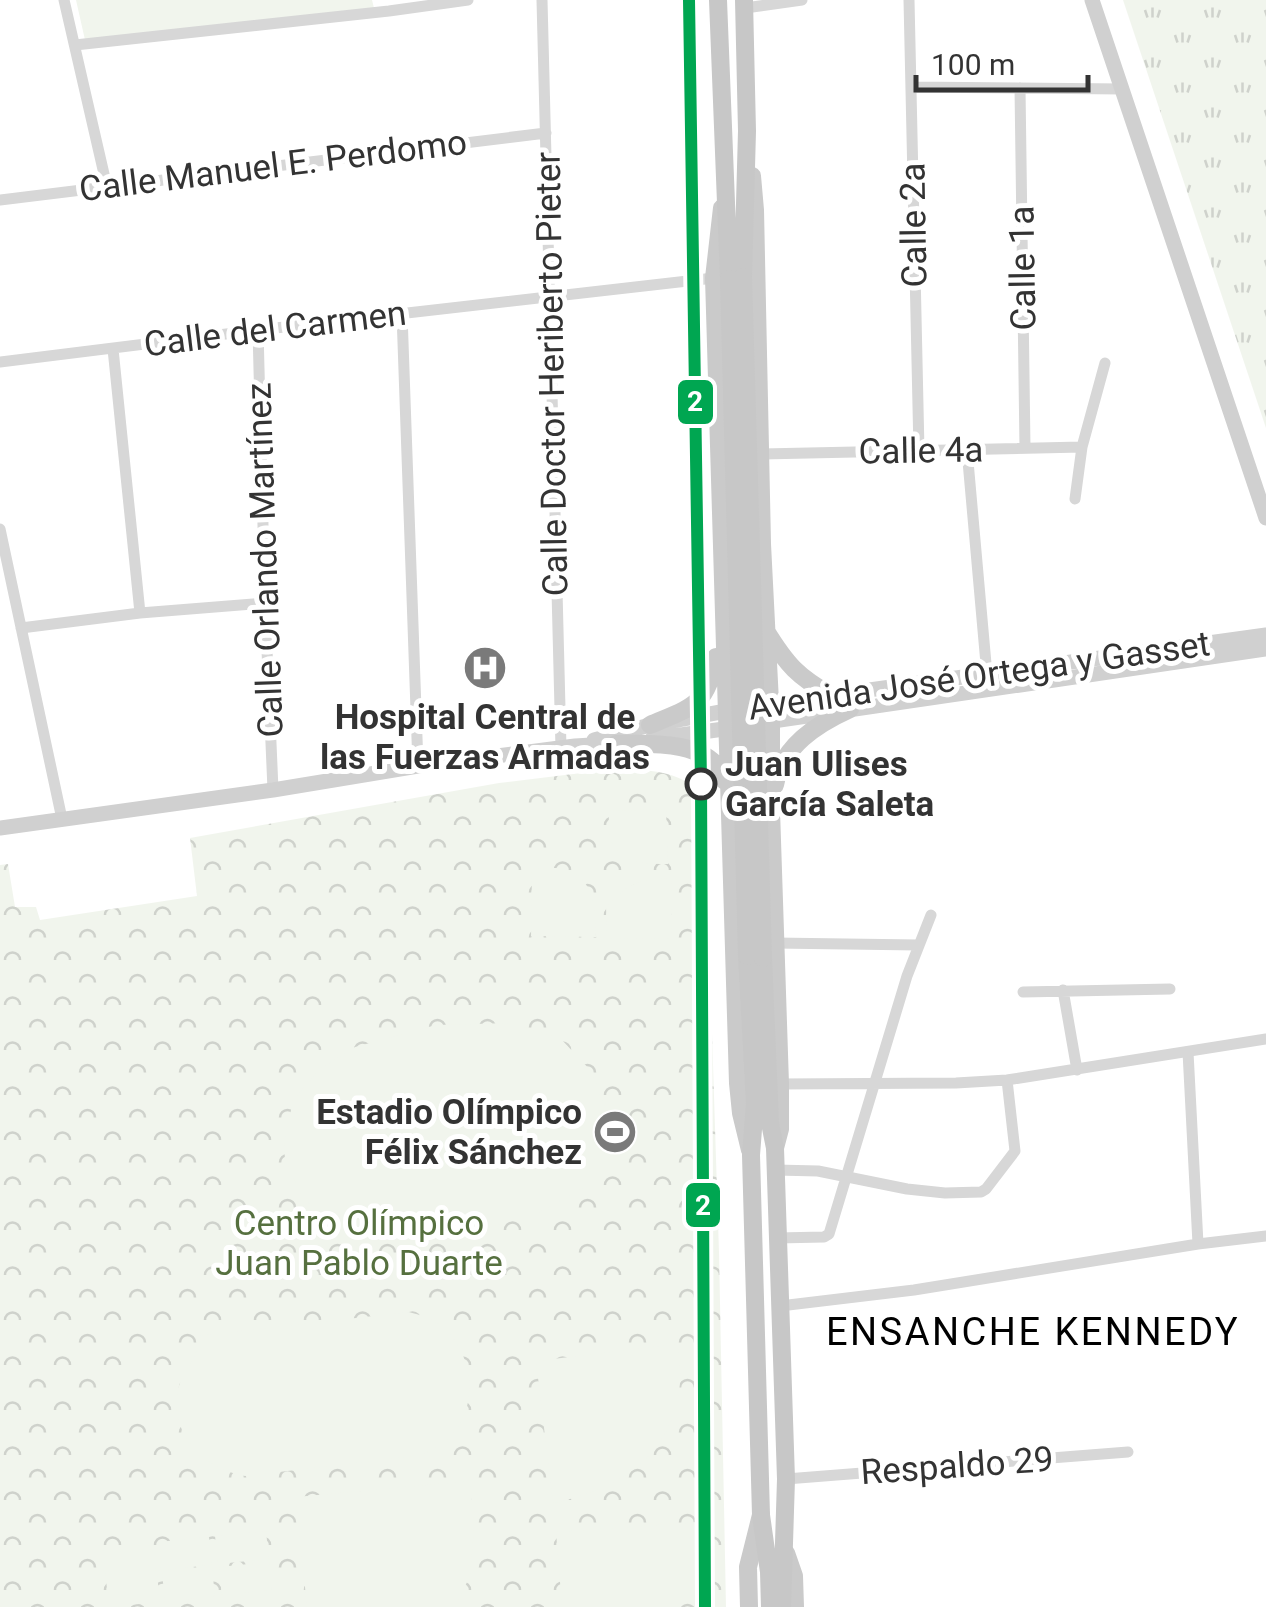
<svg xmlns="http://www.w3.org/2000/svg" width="1266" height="1607" font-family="Roboto,sans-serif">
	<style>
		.grass { fill: url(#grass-tufts) }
		.park { fill: url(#park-crowns) }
		.garden { fill: #f1f5ed }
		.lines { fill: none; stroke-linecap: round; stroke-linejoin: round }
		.minor { stroke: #d7d7d7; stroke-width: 11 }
		.secondary { stroke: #d0d0d0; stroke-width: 15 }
		.primary { stroke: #cacaca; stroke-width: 18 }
		.trunk { stroke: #c7c7c7; stroke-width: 18 }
		.trunk-bridge { stroke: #c7c7c7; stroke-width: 18 }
		.metro-1-casing { stroke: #fff; stroke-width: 20 }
		.metro-1 { stroke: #00a651; stroke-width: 12 }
		.stop-dot { fill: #fff; stroke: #333; stroke-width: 5 }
		.labels { text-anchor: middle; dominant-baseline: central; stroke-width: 10; stroke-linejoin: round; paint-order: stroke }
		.street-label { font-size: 35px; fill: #333; stroke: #fff }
		.poi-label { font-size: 35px; font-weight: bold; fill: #333; stroke: #fff }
		.stop-label { font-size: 35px; font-weight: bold; fill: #333; stroke: #fff; text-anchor: start }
		.park-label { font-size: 35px; fill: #56703f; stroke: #fff }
		.neighbourhood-label { font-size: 38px; letter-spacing: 2.5px; fill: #000; stroke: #fff }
		.line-badge { stroke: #fff; stroke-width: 4 }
		.badge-label { font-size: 28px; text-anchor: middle; font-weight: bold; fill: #fff }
	</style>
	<defs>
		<pattern id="grass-tufts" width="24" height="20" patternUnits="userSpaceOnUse" patternTransform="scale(2.5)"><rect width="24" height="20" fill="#f1f5ed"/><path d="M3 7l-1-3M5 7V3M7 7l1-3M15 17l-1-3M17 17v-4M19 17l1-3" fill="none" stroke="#cfd2cc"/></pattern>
		<pattern id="park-crowns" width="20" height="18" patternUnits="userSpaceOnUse" patternTransform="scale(2.5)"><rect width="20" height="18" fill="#f1f5ed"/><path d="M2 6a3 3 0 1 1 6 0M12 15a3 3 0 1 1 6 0" fill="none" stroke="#cfd2cc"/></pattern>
	</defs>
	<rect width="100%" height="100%" fill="#fff"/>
	<path class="grass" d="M 1123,0 L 1266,0 L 1266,428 Z"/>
	<path class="park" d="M 622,768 C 644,770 682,771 696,791 C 704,802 705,832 706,846 L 719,1252 L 726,1607 L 0,1607 L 0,865 L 8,864 L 15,907 L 36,907 L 40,920 L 197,896 L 190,838 L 499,783 Z"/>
	<path class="garden" d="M 76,0 L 372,0 L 374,8 L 85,40 Z
		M 666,809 L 668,864 C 646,864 617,864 610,837 C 608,830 609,819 609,811 Z
		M 532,869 C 542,869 555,867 564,869 C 595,877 596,911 596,937 L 531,936 Z
		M 671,878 L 672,938 L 607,939 L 606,907 C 629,883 637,879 671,878 Z
		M 512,1023 L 561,1039 L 592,1072 L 604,1106 L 605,1120 L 599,1159 L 583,1188 L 536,1214 L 462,1235 L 379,1233 L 344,1227 L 304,1200 L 285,1160 L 284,1144 L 293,1100 L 320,1069 L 355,1047 L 436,1025 Z
		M 409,1312 C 420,1315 430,1318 439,1324 C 474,1351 481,1406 449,1438 C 441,1445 431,1450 422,1455 L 245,1476 C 202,1469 167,1432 179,1386 C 185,1364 200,1360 197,1336 Z
		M 678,1344 C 679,1357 681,1371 680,1383 C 673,1456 619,1490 553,1503 L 536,1361 Z
		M 470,1481 L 474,1528 L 470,1576 L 455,1607 L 307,1607 L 296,1497 Z
		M 701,1522 C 701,1555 700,1579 681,1607 L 562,1607 L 556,1532 Z
		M 266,1531 L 269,1559 L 218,1564 L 215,1536 Z
		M 209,1537 L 212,1565 L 161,1570 L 158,1542 Z
		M 153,1543 L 156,1571 L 106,1576 L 103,1548 Z
		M 269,1562 L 272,1590 L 222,1595 L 219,1567 Z
		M 212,1568 L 215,1596 L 165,1602 L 162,1573 Z
		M 157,1574 L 160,1602 L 109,1607 L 106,1580 Z"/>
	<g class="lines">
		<path class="minor" d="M 64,0 L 107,187
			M 542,0 L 561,748
			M 909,0 L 919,451
			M 745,8 L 802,0
			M 75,45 L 389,11 L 468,0
			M 911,87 L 1123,89
			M 1020,88 L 1025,448
			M 0,200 L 546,133
			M 402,314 L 418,766
			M 258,330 L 265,603 L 273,790
			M 113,349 L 140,613
			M 0,362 L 258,330 L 714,278
			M 967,450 L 987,675
			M 760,454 L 1082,447
			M 1075,499 L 1082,447 L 1105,363
			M 0,529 L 62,819
			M 21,628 L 140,613 L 265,603
			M 775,943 L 918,945
			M 1063,990 L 1077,1070
			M 1023,992 L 1170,989
			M 1188,1052 L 1198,1244
			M 780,1084 L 956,1083 L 1007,1080 L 1266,1039
			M 776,1170 L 818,1171 L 907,1189 L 945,1193 L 981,1192 L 986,1189 L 1015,1151 L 1007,1080
			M 777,1238 L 824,1237 L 829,1234 L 907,976 L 931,915
			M 780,1306 L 914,1290 L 1198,1244 L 1266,1236
			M 786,1479 L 1128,1452"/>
		<path class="secondary" d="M 1092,0 L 1266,518
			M 760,705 L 1266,635
			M 760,723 L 1266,649
			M 652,739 L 738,727
			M 594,740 L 650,725 L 737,709
			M 0,828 L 273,790 L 418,766 L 575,746 L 624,743"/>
		<path class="primary" d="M 752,176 L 755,210 L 762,544 L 771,722 L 771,810 L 780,1084 L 780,1129 L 775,1148
			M 722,208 L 714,278 L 738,1083 L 741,1113 L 750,1150
			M 766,631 C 787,665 798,677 832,696
			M 650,725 C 692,707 707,706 716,657
			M 616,744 C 651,743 713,740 725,781
			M 775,785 C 782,746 817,724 850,709
			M 786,1553 L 794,1576 L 795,1607
			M 749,1607 L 748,1567 L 761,1515"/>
		<path class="trunk" d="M 718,0 L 729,279
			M 743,277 L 747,131 L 744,0
			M 747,956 L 755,1103 L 751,1155 L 761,1515 L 769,1572 L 770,1607
			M 763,958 L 770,1123 L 775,1148 L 786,1479 L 782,1607"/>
		<path class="trunk-bridge" d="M 743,277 L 763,958
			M 729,279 L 747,956"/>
		<g class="metro-1-casing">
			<path id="metro-1" d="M 689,0 L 701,783 L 705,1607"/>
		</g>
		<use href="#metro-1" class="metro-1"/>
	</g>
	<defs>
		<g id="hospital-disc" transform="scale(2.25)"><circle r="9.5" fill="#7a7a7a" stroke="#fff"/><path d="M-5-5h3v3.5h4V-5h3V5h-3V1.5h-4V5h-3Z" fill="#fff"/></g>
		<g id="stadium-disc" transform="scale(2.25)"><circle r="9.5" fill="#7a7a7a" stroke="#fff"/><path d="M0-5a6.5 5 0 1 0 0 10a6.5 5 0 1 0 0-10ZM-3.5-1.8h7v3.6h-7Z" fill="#fff"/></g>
	</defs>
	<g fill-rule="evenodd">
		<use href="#hospital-disc" x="485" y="668"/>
		<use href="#stadium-disc" x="615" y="1132"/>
	</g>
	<circle class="stop-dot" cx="701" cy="784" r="14"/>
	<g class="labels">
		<g class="street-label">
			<text transform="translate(273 166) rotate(-7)">Calle Manuel E. Perdomo</text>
			<text transform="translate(914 225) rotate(-91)">Calle 2a</text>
			<text transform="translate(1023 268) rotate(-91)">Calle 1a</text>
			<text transform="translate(275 329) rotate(-7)">Calle del Carmen</text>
			<text transform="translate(552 374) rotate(-91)">Calle Doctor Heriberto Pieter</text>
			<text transform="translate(921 451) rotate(-1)">Calle 4a</text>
			<text transform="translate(265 560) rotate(-92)">Calle Orlando Martínez</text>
			<text transform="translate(979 676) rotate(-8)">Avenida José Ortega y Gasset</text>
			<text transform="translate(957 1466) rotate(-4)">Respaldo 29</text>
		</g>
		<g class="poi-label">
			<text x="485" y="717">Hospital Central de<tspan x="485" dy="40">las Fuerzas Armadas</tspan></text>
			<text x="582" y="1112" text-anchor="end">Estadio Olímpico<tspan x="582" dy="40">Félix Sánchez</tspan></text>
		</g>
		<g class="stop-label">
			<text x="725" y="764">Juan Ulises<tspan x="725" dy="40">García Saleta</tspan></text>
		</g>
		<g class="park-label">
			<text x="359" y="1223">Centro Olímpico<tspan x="359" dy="40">Juan Pablo Duarte</tspan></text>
		</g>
		<g class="neighbourhood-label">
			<text x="1033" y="1332">ENSANCHE KENNEDY</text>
		</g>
	</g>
	<g class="line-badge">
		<rect x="676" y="378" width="39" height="48" rx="10" fill="#00a651"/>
		<rect x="684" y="1181" width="38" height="48" rx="10" fill="#00a651"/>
	</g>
	<g class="badge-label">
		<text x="695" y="411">2</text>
		<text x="703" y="1215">2</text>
	</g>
	<path d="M916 75v15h172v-15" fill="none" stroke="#333333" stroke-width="5"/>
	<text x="931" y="75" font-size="30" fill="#333333" stroke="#ffffff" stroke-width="8" paint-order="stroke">100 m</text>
</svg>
